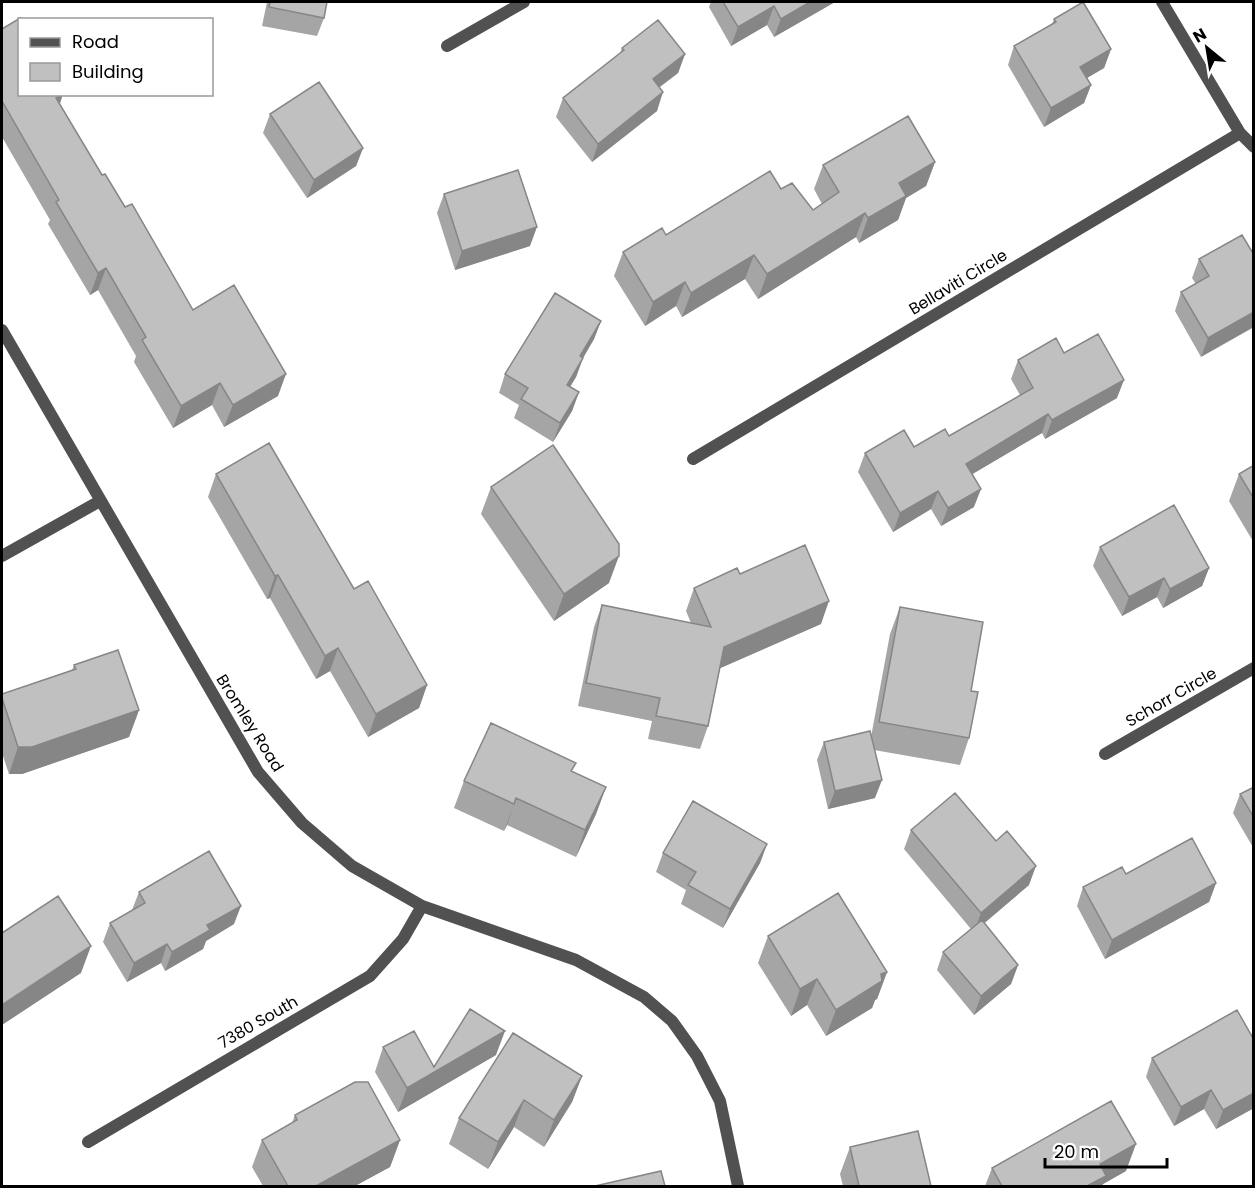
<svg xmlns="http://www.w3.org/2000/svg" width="1255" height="1188" font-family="Poppins,sans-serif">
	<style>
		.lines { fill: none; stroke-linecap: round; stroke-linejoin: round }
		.minor { stroke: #515151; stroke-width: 12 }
		.wall { fill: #a5a5a5 }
		.shaded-wall { fill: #868686 }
		.building { fill: #c0c0c0; stroke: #868686; stroke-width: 1.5 }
		.labels { text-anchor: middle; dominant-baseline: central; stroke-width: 4.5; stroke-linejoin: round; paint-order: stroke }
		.street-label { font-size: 16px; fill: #000; stroke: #fff }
	</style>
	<rect width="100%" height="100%" fill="#fff"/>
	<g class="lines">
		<path class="minor" d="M 1162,2 L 1240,133 L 1254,147
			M 447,46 L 524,2
			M 2,330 L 258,772 L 302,823 L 352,866 L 422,906 L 576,960 L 644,997 L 672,1021 L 697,1056 L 720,1101 L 738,1186
			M 693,459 L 1240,133
			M 2,556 L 100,501
			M 1105,754 L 1254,668
			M 88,1142 L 370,976 L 403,939 L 422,906"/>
	</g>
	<path class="wall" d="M 267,2 L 327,2 L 324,18 L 317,36 L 262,26 Z
		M 711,2 L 835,2 L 774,37 L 767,25 L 731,46 L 709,7 Z
		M 1054,19 L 1111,49 L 1104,68 L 1087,78 L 1091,85 L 1084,103 L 1044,127 L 1008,65 L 1014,46 L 1052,24 Z
		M 2,29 L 20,94 L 63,94 L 60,104 L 102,175 L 125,207 L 193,310 L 278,396 L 224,427 L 212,405 L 173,428 L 134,362 L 136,356 L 98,290 L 90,295 L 48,224 L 50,220 L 2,137 Z
		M 622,48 L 685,54 L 678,73 L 660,87 L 657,111 L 592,162 L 556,117 L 563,98 L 620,53 Z
		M 270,114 L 363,148 L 356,166 L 307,198 L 263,133 Z
		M 935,162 L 926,186 L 906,198 L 898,220 L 859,243 L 856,237 L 758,299 L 745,279 L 682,317 L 676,306 L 645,326 L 614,276 L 623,252 L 781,189 L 813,210 L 822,204 L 814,189 L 823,165 Z
		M 444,194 L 530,246 L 455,270 L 437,213 Z
		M 1254,255 L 1201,357 L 1175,311 L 1181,292 L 1196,284 L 1192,278 L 1199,259 Z
		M 601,321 L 594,339 L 583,358 L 576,377 L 570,387 L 579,392 L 572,411 L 553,442 L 514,418 L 519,405 L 499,393 L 505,374 Z
		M 1064,353 L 1117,398 L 1045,439 L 1042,433 L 972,474 L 974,507 L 941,526 L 931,509 L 893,532 L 858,472 L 865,453 L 914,447 L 949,436 L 1020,395 L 1011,379 L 1018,360 Z
		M 1254,465 L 1254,543 L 1229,501 L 1239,474 Z
		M 216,474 L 354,589 L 427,685 L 419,708 L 368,737 L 330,671 L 316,679 L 270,598 L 267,599 L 208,497 Z
		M 491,487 L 609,583 L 554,621 L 481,514 Z
		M 1100,547 L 1209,568 L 1202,586 L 1163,608 L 1157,597 L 1122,616 L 1093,566 Z
		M 740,574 L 821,624 L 720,668 L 708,726 L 700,749 L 648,739 L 652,721 L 578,706 L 594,627 L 602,605 L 691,623 L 686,611 L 694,588 Z
		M 900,607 L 971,691 L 969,738 L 960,765 L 874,750 L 875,798 L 828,809 L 817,760 L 824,742 L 871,737 L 890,634 Z
		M 74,665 L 139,710 L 129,737 L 22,774 L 9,774 L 2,753 L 2,694 L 72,670 Z
		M 572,772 L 606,787 L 596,814 L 576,857 L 507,825 L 504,831 L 454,808 L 464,781 Z
		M 1254,787 L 1254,849 L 1233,813 L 1240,794 Z
		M 911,830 L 1029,885 L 984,923 L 1018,965 L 1011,984 L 974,1015 L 937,970 L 943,952 L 971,929 L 904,849 Z
		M 767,844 L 760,863 L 723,928 L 681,904 L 686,890 L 656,872 L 663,853 Z
		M 1126,874 L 1216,883 L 1209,902 L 1105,959 L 1077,906 L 1083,887 Z
		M 139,892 L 234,924 L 206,941 L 203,949 L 165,971 L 161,963 L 127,982 L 103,942 L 110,923 L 132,910 Z
		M 768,936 L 887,972 L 877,999 L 875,1000 L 872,1008 L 826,1036 L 807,1005 L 791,1016 L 758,963 Z
		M 1254,1040 L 1254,1108 L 1216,1129 L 1204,1109 L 1174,1126 L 1146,1077 L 1152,1058 Z
		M 383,1047 L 434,1067 L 496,1055 L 398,1112 L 375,1072 Z
		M 582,1076 L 572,1102 L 544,1147 L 514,1127 L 488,1169 L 449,1144 L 459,1118 Z
		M 295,1115 L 400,1140 L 390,1167 L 355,1186 L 263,1186 L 252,1167 L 262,1140 L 292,1123 Z
		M 850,1147 L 931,1186 L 843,1186 L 840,1174 Z
		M 992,1168 L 1126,1171 L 1103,1184 L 1102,1186 L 985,1186 Z"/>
	<path class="shaded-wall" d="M 810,2 L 835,2 L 774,37 L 781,19 Z
		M 774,6 L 767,25 L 731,46 L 738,27 Z
		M 1111,49 L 1104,68 L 1073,86 L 1080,67 Z
		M 685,54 L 678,73 L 646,97 L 653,79 Z
		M 1091,85 L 1084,103 L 1044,127 L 1051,108 Z
		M 663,92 L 657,111 L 592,162 L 598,144 Z
		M 62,94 L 63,94 L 55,116 L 56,98 Z
		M 363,148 L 356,166 L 307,198 L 314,180 Z
		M 935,162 L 926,186 L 906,198 L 898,220 L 859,243 L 868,218 L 899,183 Z
		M 865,213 L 856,237 L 758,299 L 767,274 Z
		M 537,227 L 530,246 L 455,270 L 462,251 Z
		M 754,255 L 745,279 L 682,317 L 691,293 Z
		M 106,268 L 98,290 L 90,295 L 98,273 Z
		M 685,282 L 676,306 L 645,326 L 653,302 Z
		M 1254,312 L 1254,327 L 1201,357 L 1208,338 Z
		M 601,321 L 594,339 L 573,375 L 583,358 L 576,377 L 560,403 L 567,385 L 580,356 Z
		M 286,374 L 278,396 L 224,427 L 233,405 Z
		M 1124,380 L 1117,398 L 1045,439 L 1052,420 Z
		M 220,383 L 212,405 L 173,428 L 181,406 Z
		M 579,392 L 572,411 L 553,442 L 560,423 Z
		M 1048,414 L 1042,433 L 959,482 L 966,464 Z
		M 981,489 L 974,507 L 941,526 L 948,508 Z
		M 938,491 L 931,509 L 893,532 L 900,513 Z
		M 619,556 L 609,583 L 554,621 L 564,594 Z
		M 1209,568 L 1202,586 L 1163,608 L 1170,589 Z
		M 278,575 L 270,598 L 267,599 L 275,576 Z
		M 1164,578 L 1157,597 L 1122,616 L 1129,597 Z
		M 829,601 L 821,624 L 716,670 L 724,647 Z
		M 338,648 L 330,671 L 316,679 L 325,656 Z
		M 427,685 L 419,708 L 368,737 L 376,714 Z
		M 139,710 L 129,737 L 22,774 L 9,774 L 18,747 Z
		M 882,780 L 875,798 L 828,809 L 835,791 Z
		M 606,787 L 596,814 L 576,857 L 585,830 Z
		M 516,798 L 507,825 L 504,831 L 514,804 Z
		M 767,844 L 760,863 L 723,928 L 730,909 Z
		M 1036,866 L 1029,885 L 974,932 L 981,913 Z
		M 1216,883 L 1209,902 L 1105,959 L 1112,940 Z
		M 241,906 L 234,924 L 206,941 L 203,949 L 165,971 L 172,952 L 207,925 Z
		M 167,944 L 161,963 L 127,982 L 134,963 Z
		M 91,946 L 81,973 L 2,1025 L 2,1005 Z
		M 1018,965 L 1011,984 L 974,1015 L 981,996 Z
		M 887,972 L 877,999 L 875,1000 L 872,1008 L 826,1036 L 836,1010 L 881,974 Z
		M 817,979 L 807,1005 L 791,1016 L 800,989 Z
		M 505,1031 L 496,1055 L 398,1112 L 407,1088 Z
		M 582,1076 L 572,1102 L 544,1147 L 554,1120 Z
		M 1211,1090 L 1204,1109 L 1174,1126 L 1181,1107 Z
		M 1254,1093 L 1254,1108 L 1216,1129 L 1223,1110 Z
		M 524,1100 L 514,1127 L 488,1169 L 498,1142 Z
		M 400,1140 L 390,1167 L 355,1186 L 316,1186 Z
		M 1136,1144 L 1126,1171 L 1103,1184 L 1102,1186 L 1087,1186 L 1100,1164 Z"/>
	<path class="building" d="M 270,2 L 327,2 L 324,18 L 269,7 Z
		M 723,2 L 810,2 L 781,19 L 774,6 L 738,27 Z
		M 1083,2 L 1111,49 L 1080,67 L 1091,85 L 1051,108 L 1014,46 L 1056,22 L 1054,19 Z
		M 20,18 L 20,94 L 62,94 L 56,98 L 102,175 L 105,174 L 125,207 L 132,204 L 193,310 L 234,285 L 286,374 L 233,405 L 220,383 L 181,406 L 142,340 L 146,337 L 106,268 L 98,273 L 56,202 L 59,200 L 2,101 L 2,29 Z
		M 658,20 L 685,54 L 653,79 L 663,92 L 598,144 L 563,98 L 624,50 L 622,48 Z
		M 319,82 L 363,148 L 314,180 L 270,114 Z
		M 908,116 L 935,162 L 899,183 L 906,196 L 868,218 L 865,213 L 767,274 L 754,255 L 691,293 L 685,282 L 653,302 L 623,252 L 662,228 L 666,235 L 770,171 L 781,189 L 792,183 L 813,210 L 839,192 L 823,165 Z
		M 518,170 L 537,227 L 462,251 L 444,194 Z
		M 1242,235 L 1254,255 L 1254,312 L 1208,338 L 1181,292 L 1209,276 L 1199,259 Z
		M 555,293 L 601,321 L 580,356 L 583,358 L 567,385 L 579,392 L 560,423 L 521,399 L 528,388 L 505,374 Z
		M 1098,334 L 1124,380 L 1052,420 L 1048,414 L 966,464 L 981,489 L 948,508 L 938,491 L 900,513 L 865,453 L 904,430 L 914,447 L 945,429 L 949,436 L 1033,388 L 1018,360 L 1056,338 L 1064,353 Z
		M 269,443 L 354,589 L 368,581 L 427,685 L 376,714 L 338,648 L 325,656 L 278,575 L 275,576 L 216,474 Z
		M 553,445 L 619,544 L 619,556 L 564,594 L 491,487 Z
		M 1254,465 L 1254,499 L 1239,474 Z
		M 1174,505 L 1209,568 L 1170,589 L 1164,578 L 1129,597 L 1100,547 Z
		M 805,545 L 829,601 L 724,647 L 708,726 L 656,716 L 660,698 L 586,683 L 602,605 L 711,627 L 694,588 L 737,568 L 740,574 Z
		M 900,607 L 983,622 L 971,691 L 978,692 L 969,738 L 879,722 Z
		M 118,650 L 139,710 L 32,747 L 18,747 L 2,698 L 2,694 L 76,669 L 74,665 Z
		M 491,723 L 576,763 L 571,771 L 606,787 L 585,830 L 516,798 L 514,804 L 464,781 Z
		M 870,731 L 882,780 L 835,791 L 824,742 Z
		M 1254,787 L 1254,818 L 1240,794 Z
		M 955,793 L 996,841 L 1007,831 L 1036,866 L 981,913 L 911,830 Z
		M 693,801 L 767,844 L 730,909 L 688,885 L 696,872 L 663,853 Z
		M 1192,838 L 1216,883 L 1112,940 L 1083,887 L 1122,867 L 1126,874 Z
		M 209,851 L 241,906 L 207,925 L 210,930 L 172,952 L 167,944 L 134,963 L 110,923 L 145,903 L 139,892 Z
		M 838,893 L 887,972 L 881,974 L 882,981 L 836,1010 L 817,979 L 800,989 L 768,936 Z
		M 58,896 L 91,946 L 2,1005 L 2,933 Z
		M 982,920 L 1018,965 L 981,996 L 943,952 Z
		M 470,1009 L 505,1031 L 407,1088 L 383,1047 L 414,1031 L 434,1067 Z
		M 1237,1010 L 1254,1040 L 1254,1093 L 1223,1110 L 1211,1090 L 1181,1107 L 1152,1058 Z
		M 513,1033 L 582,1076 L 554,1120 L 524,1100 L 498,1142 L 459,1118 Z
		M 355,1082 L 368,1082 L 400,1140 L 316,1186 L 288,1186 L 262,1140 L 297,1120 L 295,1115 Z
		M 1111,1101 L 1136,1144 L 1100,1164 L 1106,1176 L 1087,1186 L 1002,1186 L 992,1168 Z
		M 918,1131 L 931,1186 L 859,1186 L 850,1147 Z
		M 661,1171 L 665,1186 L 595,1186 Z"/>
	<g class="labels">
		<g class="street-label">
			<text transform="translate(958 282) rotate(-31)">Bellaviti Circle</text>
			<text transform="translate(1171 697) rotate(-30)">Schorr Circle</text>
			<text transform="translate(250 723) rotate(58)">Bromley Road</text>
			<text transform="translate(258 1022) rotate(-30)">7380 South</text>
		</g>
	</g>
	<rect width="1255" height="1188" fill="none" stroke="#000000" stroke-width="6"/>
	<rect x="18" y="18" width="195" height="78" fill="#ffffff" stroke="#999999" stroke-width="1.5"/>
	<rect x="30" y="38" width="30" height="9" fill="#515151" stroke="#999999" stroke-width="1.5"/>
	<text x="72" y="48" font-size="18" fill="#000000">Road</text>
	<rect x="30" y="63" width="30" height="18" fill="#c0c0c0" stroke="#999999" stroke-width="1.5"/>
	<text x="72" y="78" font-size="18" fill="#000000">Building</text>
	<g transform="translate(1207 48) rotate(330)" stroke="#ffffff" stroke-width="4.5" paint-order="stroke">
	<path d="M0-4.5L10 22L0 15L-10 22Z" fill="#000000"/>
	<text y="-9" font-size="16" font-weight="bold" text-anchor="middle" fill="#000000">N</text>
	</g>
	<path d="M1045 1158v9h122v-9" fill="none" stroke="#000000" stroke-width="3"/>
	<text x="1054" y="1158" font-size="18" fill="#000000" stroke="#ffffff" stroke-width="4.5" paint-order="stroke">20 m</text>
</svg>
